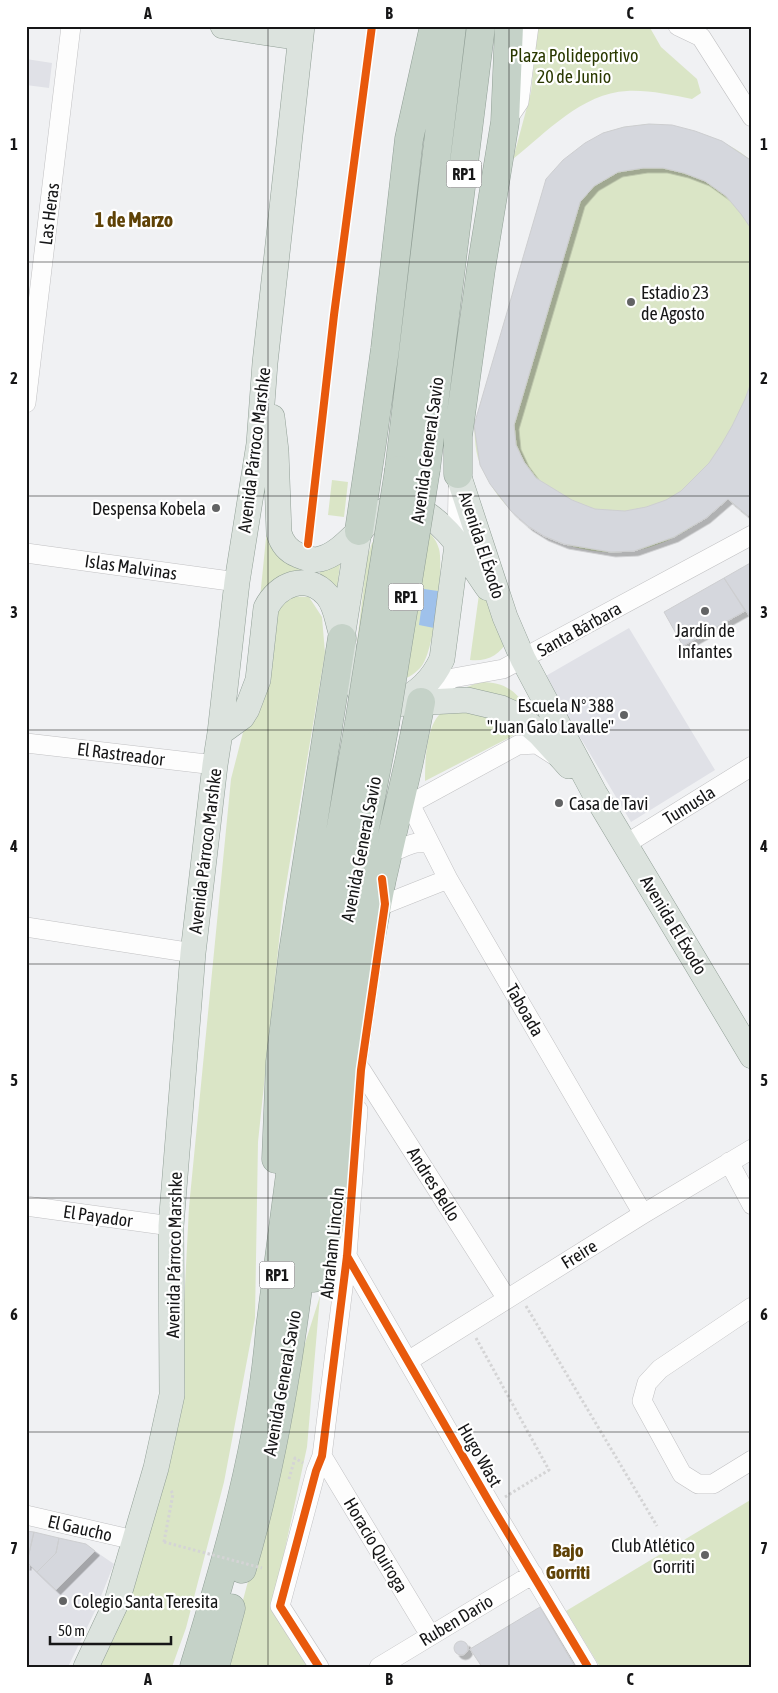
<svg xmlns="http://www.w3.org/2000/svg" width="778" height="1693" font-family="'Asap Condensed',sans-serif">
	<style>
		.built { fill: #e0e1e7 }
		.green { fill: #dae5c6 }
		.water { fill: #9fc1eb }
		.building { fill: #d5d7dd; stroke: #cdced0; filter: url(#shadow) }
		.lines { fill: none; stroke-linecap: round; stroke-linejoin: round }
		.minor-casing { stroke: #c1c1c3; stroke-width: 20 }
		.major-casing { stroke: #919f96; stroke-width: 26 }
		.highway-casing { stroke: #919f96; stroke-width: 29 }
		.path { stroke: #d4d4d5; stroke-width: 3; stroke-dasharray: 2.5 2.5; stroke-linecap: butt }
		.minor { stroke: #fdfdfd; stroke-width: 19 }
		.major { stroke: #dce3de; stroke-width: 25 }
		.highway { stroke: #c5d2c8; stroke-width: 28 }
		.highway-bridge-casing { stroke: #919f96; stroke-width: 29; stroke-linecap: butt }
		.path-bridge { stroke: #d4d4d5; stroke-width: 3; stroke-dasharray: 2.5 2.5; stroke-linecap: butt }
		.highway-bridge { stroke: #c5d2c8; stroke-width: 28 }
		.cycleway-casing { stroke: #fff; stroke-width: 11 }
		.cycleway { stroke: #e8590c; stroke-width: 8 }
		.grid { fill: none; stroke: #161617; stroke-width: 1; stroke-opacity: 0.55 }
		.poi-dot { fill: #626364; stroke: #fff; stroke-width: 2 }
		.labels { text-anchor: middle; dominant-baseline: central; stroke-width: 4.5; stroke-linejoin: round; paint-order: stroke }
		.shield { fill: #fff; stroke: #5c5c5d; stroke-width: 1 }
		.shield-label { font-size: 16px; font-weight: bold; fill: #161617 }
		.park-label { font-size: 18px; fill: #2a3800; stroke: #fff }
		.street-label { font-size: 18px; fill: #161617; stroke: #fff }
		.poi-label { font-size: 18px; fill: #161617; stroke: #fff; text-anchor: start }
		.neighbourhood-label { font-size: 19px; font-weight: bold; fill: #5f4206; stroke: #fff }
		.quarter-label { font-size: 20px; font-weight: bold; fill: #5f4206; stroke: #fff }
		.neatline { fill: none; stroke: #161617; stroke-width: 2 }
		.grid-label { font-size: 16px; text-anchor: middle; font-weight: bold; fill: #161617 }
	</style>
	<defs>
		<filter id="shadow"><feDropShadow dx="4.5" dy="4.5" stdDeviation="0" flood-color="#0004"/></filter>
	</defs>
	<rect width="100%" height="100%" fill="#f0f1f3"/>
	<path class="built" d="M 26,59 L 52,63 L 49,88 L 26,85 Z
		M 629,628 L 715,770 L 631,822 L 544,677 Z
		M 95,1551 L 114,1564 L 95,1611 L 68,1667 L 26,1667 L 27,1562 L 56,1590 Z"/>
	<path class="green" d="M 538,26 L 649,26 L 661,47 L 697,79 L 701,93 L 692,99 C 671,95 649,90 627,91 C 582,93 546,133 513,159 L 531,92 Z
		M 649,124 C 687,126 723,137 752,161 L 752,511 L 748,516 L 728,499 C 701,523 669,546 632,551 C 570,560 505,524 481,466 C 475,454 475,438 474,425 L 603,133 L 624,127 Z
		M 332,480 L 348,482 L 344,517 L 328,515 Z
		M 424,527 C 431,534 436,539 439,549 C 444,567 434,653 421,667 C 414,675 406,679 395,682 L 357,655 L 357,643 L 367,558 L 372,543 L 382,532 Z
		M 267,528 L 312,568 L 260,598 Z
		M 341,557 L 337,588 L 328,579 L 320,577 L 320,570 Z
		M 480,587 L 508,640 C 500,655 487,662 470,660 Z
		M 286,596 L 309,597 L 322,617 L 325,653 L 283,903 L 258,1142 L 255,1318 L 224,1482 L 186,1628 L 172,1667 L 98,1667 L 115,1636 L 140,1560 L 178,1423 L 189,1207 L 231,779 L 275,608 Z
		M 480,682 C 504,682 516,690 528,710 L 459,690 Z
		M 459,711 L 515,723 L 519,729 L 518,733 L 425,781 C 425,762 426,726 441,713 Z
		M 320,1296 L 307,1447 L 272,1609 L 308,1667 L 223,1667 L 239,1615 L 269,1503 L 288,1397 Z
		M 752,1499 L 752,1667 L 600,1667 L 566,1611 Z"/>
	<path class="water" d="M 424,589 L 438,591 L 434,628 L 419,625 Z"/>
	<path class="building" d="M 649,124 L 672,125 L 695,131 L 722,141 L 752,161 L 752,230 L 741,214 L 726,196 L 705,181 L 684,173 L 663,168 L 643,168 L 618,172 L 594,186 L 580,202 L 514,425 L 516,445 L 524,462 L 536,478 L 572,500 L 595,509 L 625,511 L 646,507 L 666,500 L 681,491 L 709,463 L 721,445 L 732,426 L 745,399 L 752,380 L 752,511 L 748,516 L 728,499 L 706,518 L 674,537 L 634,551 L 611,552 L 564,544 L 544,536 L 528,526 L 511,511 L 490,484 L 480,465 L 474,425 L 546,179 L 563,160 L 585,143 L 603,133 L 624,127 Z
		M 752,562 L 752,620 L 724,578 Z
		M 724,578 L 745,611 L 683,646 L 664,612 Z
		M 26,1531 L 34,1532 L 26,1566 Z
		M 34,1532 L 59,1538 L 56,1553 L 37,1572 L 27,1562 Z
		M 59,1538 L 86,1544 L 95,1551 L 56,1590 L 37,1572 L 56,1553 Z
		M 540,1607 L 575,1667 L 482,1667 L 470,1649 Z
		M454 1648a7 7 0 1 1 14 0a7 7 0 1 1-14 0Z"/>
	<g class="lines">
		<g class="minor-casing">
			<path id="minor" d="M 678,26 L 701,37 L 752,117
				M 506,121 L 519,102 L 529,26
				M 26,403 L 71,26
				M 457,545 L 458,489
				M 26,553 L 237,582
				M 421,695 L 453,678 L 503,669 L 752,535
				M 26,743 L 215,765
				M 410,804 L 448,879 L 643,1214
				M 399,807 L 410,804 L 518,745 L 537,744 L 554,755
				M 626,844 L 752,766
				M 388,853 C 403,849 415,839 430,844
				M 385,904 L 448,879
				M 26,927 L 193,953
				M 361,1070 L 507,1299
				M 729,1162 L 752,1205
				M 26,1206 L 171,1226
				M 347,1256 L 491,1505 L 588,1667
				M 752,1307 L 660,1369 L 647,1383 L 642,1401 L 682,1474 L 698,1484 L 713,1484 L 752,1460
				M 408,1361 L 643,1214 L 752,1149
				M 322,1456 L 430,1635
				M 26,1515 L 134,1540
				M 319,1667 L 280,1606 L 316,1471 L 322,1456 L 347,1256 L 358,1110
				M 379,1667 L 533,1574"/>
		</g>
		<g class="major-casing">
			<path id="major" d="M 223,26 L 301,38
				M 272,417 L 276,451 L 279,533 C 282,544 288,551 298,555 C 305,558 313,561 320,559 C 352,552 373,498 410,507 C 445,516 468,560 488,588
				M 458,474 L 505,617 L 523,659 L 595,794 L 752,1056
				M 359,531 L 342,638 L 347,665 L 351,675 L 360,692 L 369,699 L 391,704 L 467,700 L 501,708 L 519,716 L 540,734 L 569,766
				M 398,702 C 418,694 433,679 442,659 L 457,545
				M 220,733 L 242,717 L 247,709 L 258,680 L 266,608 C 278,584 307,572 327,595 C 336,605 337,620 341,632
				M 86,1667 L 117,1601 L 156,1468 L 172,1395 L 171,1226 L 193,953 L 215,765 L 220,733 L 237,582 L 259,444 L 265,363 L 302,26"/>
		</g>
		<g class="highway-casing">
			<path id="highway" d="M 426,469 L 481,26
				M 399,470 L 452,26
				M 458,474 L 458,436 L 481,269 L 505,122 L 509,26
				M 359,531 L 372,443 L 385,349 L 409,139 L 434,26
				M 276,1159 L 280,1062 L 286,1012 L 293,952 L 342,638
				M 314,1278 L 329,1228 L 370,942 L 382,879 L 409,762 L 421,702
				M 242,1569 C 292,1400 305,1222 328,1047 C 341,939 365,832 385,724
				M 194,1667 C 228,1556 261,1444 270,1328 L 318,959 L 359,723
				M 215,1667 L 231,1608"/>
		</g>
		<path class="path" d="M 526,1306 L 657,1526
			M 476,1338 L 549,1470 L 505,1497
			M 289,1479 L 295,1458 L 303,1463
			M 164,1542 L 173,1494 L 170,1489"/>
		<use href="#minor" class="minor"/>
		<use href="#major" class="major"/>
		<use href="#highway" class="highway"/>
		<g class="highway-bridge-casing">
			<path id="highway-bridge" d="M 359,723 L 399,470
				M 385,724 L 426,469"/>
		</g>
		<path class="path-bridge" d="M 164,1542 L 262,1568"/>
		<use href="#highway-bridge" class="highway-bridge"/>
		<g class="cycleway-casing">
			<path id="cycleway" d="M 308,544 L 334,315 L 372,26
				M 347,1256 L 491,1505 L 588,1667
				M 319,1667 L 280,1606 L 316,1471 L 322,1456 L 347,1256 L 361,1070 L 385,904 L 382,879"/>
		</g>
		<use href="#cycleway" class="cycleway"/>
	</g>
	<path class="grid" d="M 268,26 L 268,1667M 509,26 L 509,1667M 26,262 L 752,262M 26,496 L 752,496M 26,730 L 752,730M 26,964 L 752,964M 26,1198 L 752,1198M 26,1432 L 752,1432"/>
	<g class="poi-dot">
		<circle cx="631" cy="302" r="5"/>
		<circle cx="216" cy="508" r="5"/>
		<circle cx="705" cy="611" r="5"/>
		<circle cx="624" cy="715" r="5"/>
		<circle cx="559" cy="803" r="5"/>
		<circle cx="705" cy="1555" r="5"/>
		<circle cx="63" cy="1601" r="5"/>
	</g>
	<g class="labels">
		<g class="shield">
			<rect x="446.5" y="160.5" width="35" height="27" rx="4"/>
			<rect x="388.5" y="583.5" width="35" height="27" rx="4"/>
			<rect x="259.5" y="1261.5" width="35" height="27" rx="4"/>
		</g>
		<g class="shield-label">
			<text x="464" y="174">RP1</text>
			<text x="406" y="597">RP1</text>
			<text x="277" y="1275">RP1</text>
		</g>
		<g class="park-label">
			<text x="574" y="55">Plaza Polideportivo<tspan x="574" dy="21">20 de Junio</tspan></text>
		</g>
		<g class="street-label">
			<text transform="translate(49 214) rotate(-83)">Las Heras</text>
			<text transform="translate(254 450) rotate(-83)">Avenida Párroco Marshke</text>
			<text transform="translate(427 450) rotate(-82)">Avenida General Savio</text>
			<text transform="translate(482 545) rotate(72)">Avenida El Éxodo</text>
			<text transform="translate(131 567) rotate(8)">Islas Malvinas</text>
			<text transform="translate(579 629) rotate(-29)">Santa Bárbara</text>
			<text transform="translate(121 754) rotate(7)">El Rastreador</text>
			<text transform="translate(689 805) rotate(-32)">Tumusla</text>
			<text transform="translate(361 849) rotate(-79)">Avenida General Savio</text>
			<text transform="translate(205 851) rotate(-83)">Avenida Párroco Marshke</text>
			<text transform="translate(674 925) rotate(59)">Avenida El Éxodo</text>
			<text transform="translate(525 1010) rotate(60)">Taboada</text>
			<text transform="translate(434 1184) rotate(58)">Andres Bello</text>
			<text transform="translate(98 1216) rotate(8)">El Payador</text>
			<text transform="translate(332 1243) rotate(-84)">Abraham Lincoln</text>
			<text transform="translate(579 1254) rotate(-32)">Freire</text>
			<text transform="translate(174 1255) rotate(-89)">Avenida Párroco Marshke</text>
			<text transform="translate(282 1383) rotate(-80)">Avenida General Savio</text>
			<text transform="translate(480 1455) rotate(60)">Hugo Wast</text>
			<text transform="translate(80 1528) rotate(13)">El Gaucho</text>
			<text transform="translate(376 1545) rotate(59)">Horacio Quiroga</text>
			<text transform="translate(456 1620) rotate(-31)">Ruben Dario</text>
		</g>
		<g class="poi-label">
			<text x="641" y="292">Estadio 23<tspan x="641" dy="21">de Agosto</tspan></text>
			<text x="206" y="508" text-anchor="end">Despensa Kobela</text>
			<text x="705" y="630" text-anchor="middle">Jardín de<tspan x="705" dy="21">Infantes</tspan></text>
			<text x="614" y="705" text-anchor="end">Escuela N° 388<tspan x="614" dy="21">"Juan Galo Lavalle"</tspan></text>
			<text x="569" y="803">Casa de Tavi</text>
			<text x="695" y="1545" text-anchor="end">Club Atlético<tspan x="695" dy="21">Gorriti</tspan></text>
			<text x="73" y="1601">Colegio Santa Teresita</text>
		</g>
		<g class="neighbourhood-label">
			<text x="568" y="1550">Bajo<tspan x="568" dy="22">Gorriti</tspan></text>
		</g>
		<g class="quarter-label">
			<text x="134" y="219">1 de Marzo</text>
		</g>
	</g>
	<rect width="778" height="1693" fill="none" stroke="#ffffff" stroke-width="55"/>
	<path d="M50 1636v8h121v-8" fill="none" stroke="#161617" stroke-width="2.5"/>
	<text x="58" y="1636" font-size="15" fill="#161617" stroke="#ffffff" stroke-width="4" paint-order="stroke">50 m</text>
	<rect x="28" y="28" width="722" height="1638" class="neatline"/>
	<g class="grid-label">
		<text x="148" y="19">A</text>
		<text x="389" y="19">B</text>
		<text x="630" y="19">C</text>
		<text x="14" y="150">1</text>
		<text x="764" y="150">1</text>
		<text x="14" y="384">2</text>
		<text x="764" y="384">2</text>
		<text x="14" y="618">3</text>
		<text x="764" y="618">3</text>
		<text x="14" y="852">4</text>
		<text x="764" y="852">4</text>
		<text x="14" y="1086">5</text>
		<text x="764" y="1086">5</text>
		<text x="14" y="1320">6</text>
		<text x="764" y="1320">6</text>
		<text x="14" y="1554">7</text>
		<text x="764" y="1554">7</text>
		<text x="148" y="1685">A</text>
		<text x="389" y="1685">B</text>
		<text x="630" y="1685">C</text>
	</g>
</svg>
